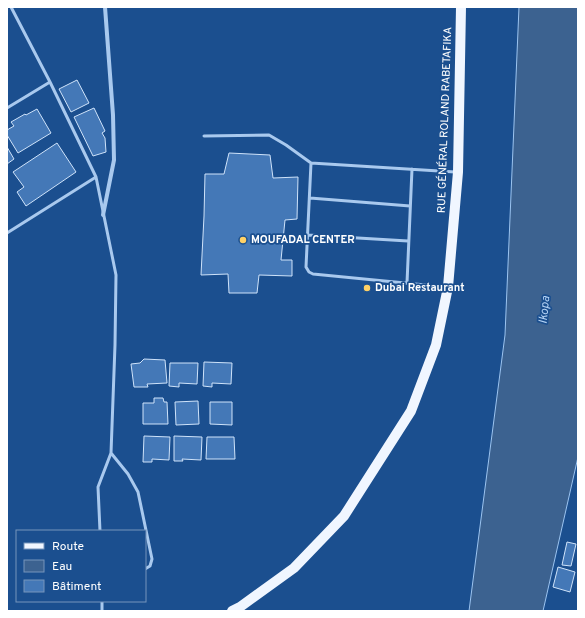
<svg xmlns="http://www.w3.org/2000/svg" width="585" height="618" font-family="Overpass,sans-serif">
	<style>
		.water { fill: #3c6290; stroke: #9cc4f0 }
		.building { fill: #4478b7; stroke: #cfe3fa }
		.lines { fill: none; stroke-linecap: round; stroke-linejoin: round }
		.service { stroke: #a9c9ee; stroke-width: 3 }
		.minor { stroke: #a9c9ee; stroke-width: 4 }
		.primary { stroke: #f0f6ff; stroke-width: 10 }
		.poi-dot { fill: #ffd166; stroke: #1b4f8f; stroke-width: 1.5 }
		.labels { text-anchor: middle; dominant-baseline: central; stroke-width: 3.5; stroke-linejoin: round; paint-order: stroke }
		.street-label { font-size: 11px; fill: #fff; stroke: #1b4f8f }
		.poi-label { font-size: 11px; font-weight: bold; fill: #fff; stroke: #1b4f8f; text-anchor: start }
		.water-label { font-size: 12px; font-style: italic; fill: #b5d3f5; stroke: #1b4f8f }
	</style>
	<rect width="100%" height="100%" fill="#1b4f8f"/>
	<path class="water" d="M 519,7 L 578,7 L 578,457 L 543,611 L 469,611 L 505,335 Z"/>
	<path class="building" d="M 77,80 L 89,103 L 71,112 L 59,89 Z
		M 94,108 L 105,131 L 102,133 L 105,138 L 106,152 L 93,156 L 74,117 Z
		M 37,109 L 51,133 L 18,153 L 7,135 L 7,130 L 14,126 L 11,122 L 25,114 L 26,115 Z
		M 57,143 L 76,172 L 26,206 L 17,192 L 24,187 L 13,172 Z
		M 7,147 L 14,159 L 7,164 Z
		M 229,153 L 270,155 L 273,178 L 298,177 L 297,219 L 285,220 L 281,260 L 292,260 L 292,276 L 259,275 L 257,293 L 229,293 L 228,274 L 201,275 L 204,216 L 205,174 L 224,174 Z
		M 144,359 L 165,360 L 167,383 L 147,384 L 148,387 L 134,387 L 131,364 L 140,363 Z
		M 204,362 L 232,363 L 231,384 L 212,383 L 212,387 L 203,386 Z
		M 170,363 L 198,363 L 197,384 L 179,383 L 179,387 L 169,386 Z
		M 154,398 L 163,398 L 164,402 L 167,402 L 168,424 L 143,424 L 143,403 L 154,403 Z
		M 198,401 L 199,424 L 176,425 L 175,402 Z
		M 210,402 L 232,402 L 232,425 L 210,424 Z
		M 144,436 L 170,437 L 169,460 L 152,459 L 152,462 L 143,462 Z
		M 174,436 L 202,437 L 201,460 L 182,459 L 183,461 L 174,461 Z
		M 207,437 L 234,437 L 235,459 L 206,459 Z
		M 567,542 L 576,544 L 571,566 L 562,565 Z
		M 558,567 L 575,572 L 570,592 L 553,587 Z"/>
	<g class="lines">
		<path class="service" d="M 11,7 L 50,82 L 96,177 L 116,275 L 115,345 L 111,453 L 98,487 L 100,531
			M 7,108 L 50,82
			M 204,136 L 269,135 L 286,145 L 311,163
			M 310,198 L 410,206
			M 7,233 L 96,177
			M 308,235 L 408,241
			M 407,283 L 412,169
			M 446,287 L 313,274 L 309,272 L 306,267 L 311,163 L 455,172
			M 111,453 L 128,474 L 138,492 L 152,559 L 150,566 L 145,569
			M 102,601 L 102,611"/>
		<path class="minor" d="M 103,215 L 114,160 L 113,115 L 105,7"/>
		<path class="primary" d="M 232,611 L 240,607 L 294,568 L 344,516 L 411,411 L 436,345 L 448,287 L 458,172 L 461,7"/>
	</g>
	<g class="poi-dot">
		<circle cx="243" cy="240" r="4"/>
		<circle cx="367" cy="288" r="4"/>
	</g>
	<g class="labels">
		<g class="street-label">
			<text transform="translate(445 120) rotate(-88)">RUE GÉNÉRAL ROLAND RABETAFIKA</text>
		</g>
		<g class="poi-label">
			<text x="251" y="240">MOUFADAL CENTER</text>
			<text x="375" y="288">Dubai Restaurant</text>
		</g>
		<g class="water-label">
			<text transform="translate(545 310) rotate(-84)">Ikopa</text>
		</g>
	</g>
	<rect width="585" height="618" fill="none" stroke="#ffffff" stroke-width="16"/>
	<rect x="16" y="530" width="130" height="72" fill="#1b4f8f" stroke="#7695bc"/>
	<rect x="24" y="543" width="20" height="6" fill="#f0f6ff" stroke="#7695bc"/>
	<text x="52" y="550" font-size="12" fill="#ffffff">Route</text>
	<rect x="24" y="560" width="20" height="12" fill="#3c6290" stroke="#7695bc"/>
	<text x="52" y="570" font-size="12" fill="#ffffff">Eau</text>
	<rect x="24" y="580" width="20" height="12" fill="#4478b7" stroke="#7695bc"/>
	<text x="52" y="590" font-size="12" fill="#ffffff">Bâtiment</text>
</svg>
